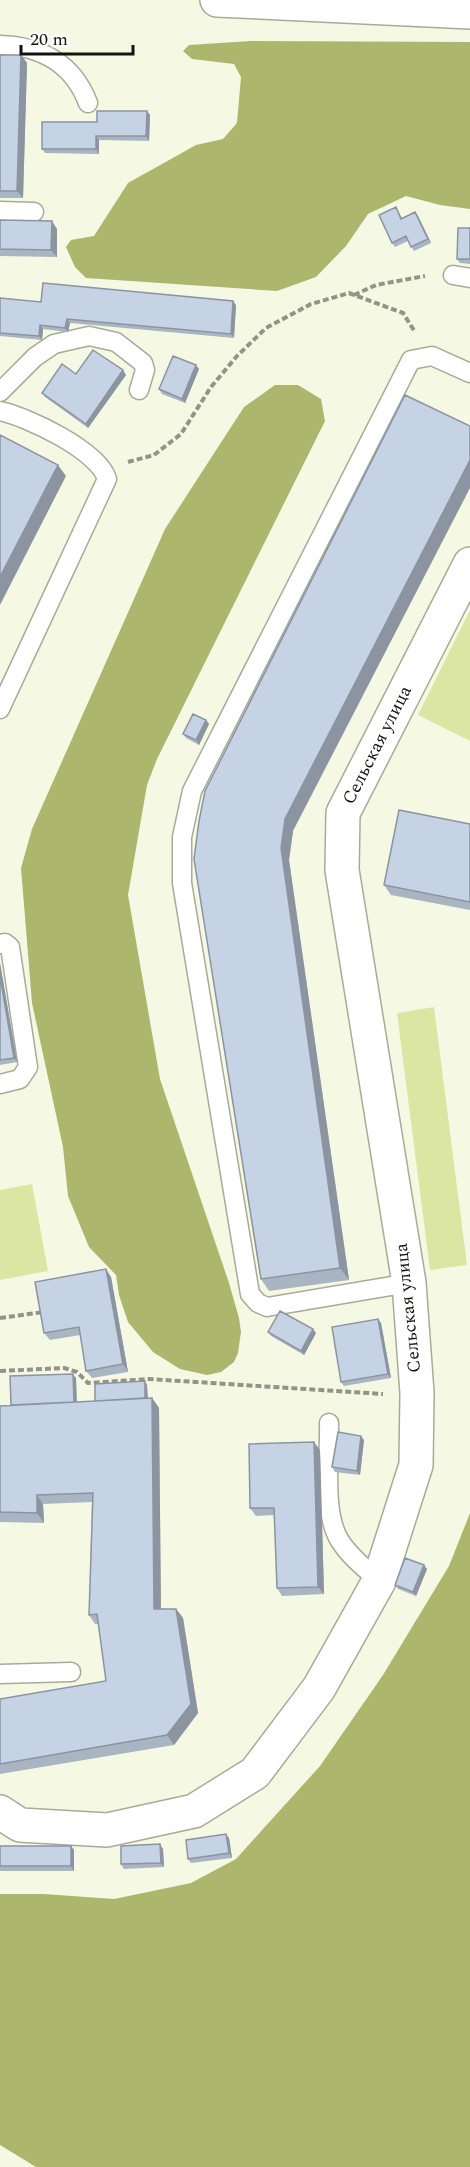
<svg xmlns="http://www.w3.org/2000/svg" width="470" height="2167" font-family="Spectral,serif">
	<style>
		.green { fill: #dbe6a2 }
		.forest { fill: #acb76d }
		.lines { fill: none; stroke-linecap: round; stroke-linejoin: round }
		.service-casing { stroke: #a8ab97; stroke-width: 21 }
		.minor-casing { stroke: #a8ab97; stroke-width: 36 }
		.secondary-casing { stroke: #a8ab97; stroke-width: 36 }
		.path { stroke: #929486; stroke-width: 4; stroke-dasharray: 6 3; stroke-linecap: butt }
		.service { stroke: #fff; stroke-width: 18 }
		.minor { stroke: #fff; stroke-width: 33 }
		.secondary { stroke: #fff; stroke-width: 33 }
		.wall { fill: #aab5c4 }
		.shaded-wall { fill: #8b94a0 }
		.building { fill: #c6d3e4; stroke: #8b94a0; stroke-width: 1.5 }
		.labels { text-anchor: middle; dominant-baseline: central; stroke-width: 4.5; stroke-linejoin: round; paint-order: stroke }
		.street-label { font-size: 18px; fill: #13140d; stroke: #fff }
	</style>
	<rect width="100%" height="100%" fill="#f5f9e4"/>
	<path class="green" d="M 470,610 L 470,741 L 418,715 Z
		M 434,1007 L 467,1265 L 430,1270 L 397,1013 Z
		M 32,1184 L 48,1271 L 0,1280 L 0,1190 Z"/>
	<path class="forest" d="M 251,41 L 470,42 L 470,209 L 440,205 L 406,196 L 368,214 L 346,246 L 316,277 L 277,291 L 86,278 L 75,267 L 66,247 L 71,240 L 94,236 L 128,183 L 196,145 L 223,139 L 237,123 L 241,77 L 234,64 L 192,59 L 183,51 L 189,45 Z
		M 275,385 L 298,385 L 321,399 L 325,421 L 157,759 L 147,785 L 128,895 L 160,1079 L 229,1283 L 239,1318 L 241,1332 L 238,1353 L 234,1362 L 221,1372 L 207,1375 L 180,1369 L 153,1352 L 128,1322 L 119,1295 L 116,1275 L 89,1247 L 68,1196 L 63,1147 L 32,1003 L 21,868 L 32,829 L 165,529 L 244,407 Z
		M 470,1513 L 470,2167 L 36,2167 L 0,2145 L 0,1894 L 44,1894 L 114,1899 L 191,1883 L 236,1859 L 320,1766 L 383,1675 L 449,1566 Z"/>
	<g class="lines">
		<g class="service-casing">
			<path id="service" d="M 0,45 C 40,46 73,63 88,103
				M 0,211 L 34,212
				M 453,275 L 470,278
				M 0,392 L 35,357 L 54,344 L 89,336 L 116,342 L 143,363 L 145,370 L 139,390
				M 0,411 C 28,417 99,451 107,479 L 0,709
				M 0,944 L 5,943 L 10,947 L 28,1067 L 20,1079 L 0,1084
				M 409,1283 L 267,1307 L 258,1303 L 250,1294 L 182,883 L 182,837 L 192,791 L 411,360 L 432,356 L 470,373
				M 329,1423 C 330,1456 322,1513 340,1541 C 350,1557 365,1568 379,1581
				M 0,1674 L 71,1672"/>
		</g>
		<g class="minor-casing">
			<path id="minor" d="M 0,1812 L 20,1825 L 107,1830 L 194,1811 L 255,1773 L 319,1688 L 379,1581 L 416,1465 L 417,1393 L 409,1283 L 342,870 L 343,813 L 470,564"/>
		</g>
		<g class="secondary-casing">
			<path id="secondary" d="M 217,0 L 470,12"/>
		</g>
		<path class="path" d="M 354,295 L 376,285 L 425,276
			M 128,462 L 154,455 L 181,434 L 211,387 L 237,356 L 266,328 L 311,304 L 349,293 L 403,313 L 415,332
			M 0,1318 L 44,1312
			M 0,1371 L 64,1368 L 77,1372 L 88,1383 L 149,1379 L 383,1394"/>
		<use href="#service" class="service"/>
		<use href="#minor" class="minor"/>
		<use href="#secondary" class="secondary"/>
	</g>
	<path class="wall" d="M 0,55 L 21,55 L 27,63 L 23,198 L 0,198 Z
		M 147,111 L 150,115 L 149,141 L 99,140 L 99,154 L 45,153 L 42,149 L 97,122 Z
		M 396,207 L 402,218 L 418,216 L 431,243 L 414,251 L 408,241 L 395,247 L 392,243 Z
		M 0,220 L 57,229 L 57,257 L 0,256 Z
		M 470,228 L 470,264 L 460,263 L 457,259 Z
		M 0,298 L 41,302 L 236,305 L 234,338 L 70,323 L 68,332 L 43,329 L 42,340 L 0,336 Z
		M 199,369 L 185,403 L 162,394 L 159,389 Z
		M 123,370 L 126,375 L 88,428 L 45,397 L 42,393 L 76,374 Z
		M 206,720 L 209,724 L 199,745 L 186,738 L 183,734 Z
		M 470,824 L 470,910 L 391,895 L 384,885 Z
		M 293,831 L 289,860 L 349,1280 L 269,1291 L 261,1279 L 194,859 Z
		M 0,963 L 17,1062 L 0,1065 Z
		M 111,1277 L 128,1372 L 92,1378 L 86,1371 L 80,1335 L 50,1340 L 44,1333 Z
		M 381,1323 L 391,1378 L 344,1386 L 341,1382 Z
		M 268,1332 L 316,1333 L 304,1355 L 271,1336 Z
		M 76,1378 L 77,1402 L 95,1401 L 147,1385 L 148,1398 L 152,1398 L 159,1408 L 161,1609 L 176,1609 L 183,1618 L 198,1713 L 174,1745 L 0,1774 L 0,1699 L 106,1681 L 98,1624 L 95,1624 L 89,1615 L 92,1502 L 43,1504 L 44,1523 L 0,1522 L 0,1406 L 11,1405 Z
		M 364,1440 L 360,1475 L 335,1472 L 332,1467 Z
		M 320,1450 L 324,1594 L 282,1596 L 277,1588 L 275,1515 L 256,1516 L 250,1508 Z
		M 427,1569 L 416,1596 L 398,1589 L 395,1585 Z
		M 229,1838 L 232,1858 L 191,1863 L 188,1859 Z
		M 0,1846 L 71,1846 L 74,1850 L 74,1871 L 0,1871 Z
		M 163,1849 L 164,1867 L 124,1869 L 121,1864 Z"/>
	<path class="shaded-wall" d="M 21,55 L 27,63 L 23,198 L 17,191 Z
		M 147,111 L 150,115 L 149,141 L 146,136 Z
		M 96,136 L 99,140 L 99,154 L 96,149 Z
		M 415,212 L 418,216 L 431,243 L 428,239 Z
		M 52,221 L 57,229 L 57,257 L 51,250 Z
		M 233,301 L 236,305 L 234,338 L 231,334 Z
		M 67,319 L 70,323 L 68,332 L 65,328 Z
		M 40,325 L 43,329 L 42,340 L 39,336 Z
		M 196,365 L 199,369 L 185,403 L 182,399 Z
		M 123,370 L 126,375 L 88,428 L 86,424 Z
		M 470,460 L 470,488 L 293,831 L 289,860 L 349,1280 L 340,1268 L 281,848 L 285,819 Z
		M 58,465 L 66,476 L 0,605 L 0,577 Z
		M 206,720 L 209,724 L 199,745 L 196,740 Z
		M 0,963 L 17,1062 L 14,1058 L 0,976 Z
		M 106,1269 L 111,1277 L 128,1372 L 123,1364 Z
		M 378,1319 L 381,1323 L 391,1378 L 388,1374 Z
		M 313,1329 L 316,1333 L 304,1355 L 301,1351 Z
		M 73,1374 L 76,1378 L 77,1413 L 74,1408 Z
		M 145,1381 L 147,1385 L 148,1408 L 145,1404 Z
		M 152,1398 L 159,1408 L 161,1619 L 154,1609 Z
		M 361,1436 L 364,1440 L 360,1475 L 357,1471 Z
		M 314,1442 L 320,1450 L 324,1594 L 318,1587 Z
		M 37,1495 L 43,1504 L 44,1523 L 37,1513 Z
		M 424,1565 L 427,1569 L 416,1596 L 413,1592 Z
		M 176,1609 L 183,1618 L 198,1713 L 174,1745 L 167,1735 Z
		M 226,1834 L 229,1838 L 232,1858 L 229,1853 Z
		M 160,1844 L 163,1849 L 164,1867 L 161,1863 Z
		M 71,1846 L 74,1850 L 74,1871 L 71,1866 Z"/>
	<path class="building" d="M 0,55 L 21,55 L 17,191 L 0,191 Z
		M 97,111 L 147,111 L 146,136 L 96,136 L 96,149 L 42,149 L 42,122 L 97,122 Z
		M 396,207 L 401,219 L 415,212 L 428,239 L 411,247 L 406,236 L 392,243 L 379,215 Z
		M 0,220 L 52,221 L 51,250 L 0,249 Z
		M 458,228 L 470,228 L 470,259 L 457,259 Z
		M 43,283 L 233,301 L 231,334 L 67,319 L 65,328 L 40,325 L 39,336 L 0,333 L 0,298 L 41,302 Z
		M 93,350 L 123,370 L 86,424 L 42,393 L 62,364 L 76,374 Z
		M 173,356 L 196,365 L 182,399 L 159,389 Z
		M 405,395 L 470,426 L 470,460 L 285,819 L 281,848 L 340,1268 L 261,1279 L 194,859 L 199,821 L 205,791 Z
		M 0,435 L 58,465 L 0,577 Z
		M 193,714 L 206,720 L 196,740 L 183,734 Z
		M 399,810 L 470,824 L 470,902 L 384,885 Z
		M 0,976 L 14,1058 L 0,1060 Z
		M 106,1269 L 123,1364 L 86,1371 L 79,1327 L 44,1333 L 35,1282 Z
		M 280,1311 L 313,1329 L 301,1351 L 268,1332 Z
		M 378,1319 L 388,1374 L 341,1382 L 332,1327 Z
		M 73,1374 L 74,1402 L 11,1405 L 10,1376 Z
		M 145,1381 L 145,1398 L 95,1401 L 95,1384 Z
		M 152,1398 L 154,1609 L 176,1609 L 191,1704 L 167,1735 L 0,1764 L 0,1699 L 106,1681 L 97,1614 L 89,1615 L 93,1493 L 37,1495 L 37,1513 L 0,1512 L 0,1406 Z
		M 338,1432 L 361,1436 L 357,1471 L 332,1467 Z
		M 314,1442 L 318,1587 L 277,1588 L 274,1508 L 250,1508 L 249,1444 Z
		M 405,1558 L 424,1565 L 413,1592 L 395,1585 Z
		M 226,1834 L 229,1853 L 188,1859 L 186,1840 Z
		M 160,1844 L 161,1863 L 121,1864 L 121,1846 Z
		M 0,1846 L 71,1846 L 71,1866 L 0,1866 Z"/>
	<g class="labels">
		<g class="street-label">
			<text transform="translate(377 745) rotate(-63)">Сельская улица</text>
			<text transform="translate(408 1308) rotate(-96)">Сельская улица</text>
		</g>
	</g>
	<path d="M21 45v9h112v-9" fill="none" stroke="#13140d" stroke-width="3"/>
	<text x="30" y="45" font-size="18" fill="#13140d" stroke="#ffffff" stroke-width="4.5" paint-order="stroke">20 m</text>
</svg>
